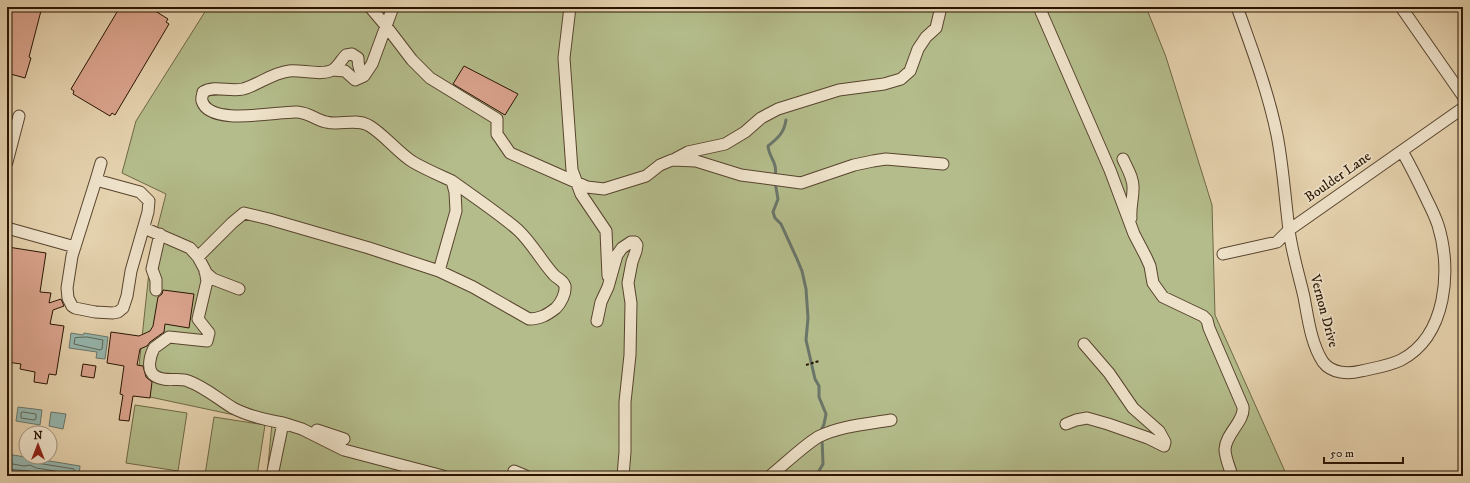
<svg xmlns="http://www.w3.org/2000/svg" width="1470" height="483" font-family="'IM FELL DW Pica',serif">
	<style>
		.green { fill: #b4bc8b; stroke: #6e6846 }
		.water { fill: #96b7af; stroke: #6a766a }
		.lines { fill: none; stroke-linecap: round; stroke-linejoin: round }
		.shore { stroke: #606658; stroke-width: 1 }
		.stream { stroke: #6a766a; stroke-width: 3 }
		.building { fill: #dba48e; stroke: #291402 }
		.minor-casing { stroke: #58442d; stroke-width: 13 }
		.path { stroke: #291402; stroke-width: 2; stroke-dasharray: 3 2; stroke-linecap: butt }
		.minor { stroke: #eee2ca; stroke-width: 11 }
		.labels { text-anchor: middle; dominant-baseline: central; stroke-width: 3.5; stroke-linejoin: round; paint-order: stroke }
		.street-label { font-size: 14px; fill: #291402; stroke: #eee2ca }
	</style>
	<rect width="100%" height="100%" fill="#e5d2ae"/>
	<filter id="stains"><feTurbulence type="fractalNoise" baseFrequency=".005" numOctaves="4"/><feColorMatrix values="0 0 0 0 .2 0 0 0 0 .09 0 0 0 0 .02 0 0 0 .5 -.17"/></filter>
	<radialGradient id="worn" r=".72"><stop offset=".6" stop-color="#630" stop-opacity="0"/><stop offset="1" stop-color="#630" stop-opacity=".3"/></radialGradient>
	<path class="green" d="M 208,7 L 1146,7 L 1166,57 L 1212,205 L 1215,315 L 1287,476 L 267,476 L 272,423 L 136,394 L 151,253 L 166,194 L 122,173 L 136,121 Z
		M 135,405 L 187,413 L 178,471 L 126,463 Z
		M 214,417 L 265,425 L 257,476 L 205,475 Z"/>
	<path class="water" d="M 71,333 L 83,335 L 84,333 L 108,337 L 105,359 L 96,358 L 97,352 L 69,348 Z
		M 18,407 L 42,410 L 40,425 L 16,421 Z
		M 51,412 L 66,414 L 63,429 L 49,426 Z
		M 7,454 L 80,466 L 79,476 L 7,476 Z"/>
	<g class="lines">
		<path class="shore" d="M 87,337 L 103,340 L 102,349 L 100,350 L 74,344 L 75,338 Z
			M 23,412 L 36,414 L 36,419 L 34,420 L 21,418 L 21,413 Z
			M 32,457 L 37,463 L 74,469 L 75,476
			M 7,463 L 24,466 L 30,465 L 36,468 L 68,473 L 70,476
			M 7,469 L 29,471 L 50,476"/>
		<path class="stream" d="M 775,177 C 778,162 769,158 768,146 C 778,138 784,133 786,120
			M 775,182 L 778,199 L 773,212 L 775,218 L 781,224 L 797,259 L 802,271 L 806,289 L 808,318 L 806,340 L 815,379 L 819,386 L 819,397 L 826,414 L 824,424 L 820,433
			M 816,476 L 823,464 L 822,438"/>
	</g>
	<path class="building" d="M 7,7 L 42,7 L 29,57 L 31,58 L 25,78 L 7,73 Z
		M 120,7 L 149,7 L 168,19 L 166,22 L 169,24 L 115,115 L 112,113 L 110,116 L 73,94 L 74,91 L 71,89 Z
		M 464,66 L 518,94 L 505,115 L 453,84 Z
		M 8,247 L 46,253 L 40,292 L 51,293 L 49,303 L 61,299 L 64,306 L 53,310 L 50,324 L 64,326 L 56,375 L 49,374 L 47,384 L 34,382 L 35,372 L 20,369 L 21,364 L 7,362 Z
		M 163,290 L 194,294 L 189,328 L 165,324 L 164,332 L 150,342 L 147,346 L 140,349 L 137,365 L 143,366 L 146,377 L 152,382 L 150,398 L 133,396 L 129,421 L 119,420 L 123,395 L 120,394 L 124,366 L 107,363 L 111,332 L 139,336 L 150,331 L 153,326 L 158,297 L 162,294 Z
		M 83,364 L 96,366 L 94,378 L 81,376 Z"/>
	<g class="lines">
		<g class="minor-casing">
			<path id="minor" d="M 370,7 L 386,26 L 412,60 L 430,78 L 497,119 L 497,134 L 510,153 L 587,187 L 604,189 L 646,176 L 660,165 L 672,160 L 696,161 L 741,175 L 801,183 L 854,165 L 873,161 L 886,159 L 943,164
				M 393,7 L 372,64 L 364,76 C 359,71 358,65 358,58 L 352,54 L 346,55 C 342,59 339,65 334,69 C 324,77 300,69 289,71 C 272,73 258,85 243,89 C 229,92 215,85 203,92 C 203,94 201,98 202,101 C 210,127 278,111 297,112 C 310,113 316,120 326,122 C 340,126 354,118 368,125 C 383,133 398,153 413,162 C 425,169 439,175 452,181
				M 570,7 L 564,58 L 572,170 L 581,194 L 606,231 L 608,276
				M 1039,7 L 1110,170 L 1134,234 L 1146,257 L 1150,266 L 1153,283 L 1163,297 L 1203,316 L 1207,320 L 1209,328 L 1243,407 C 1245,421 1226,433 1225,449 C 1225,458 1230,468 1232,476
				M 1237,7 C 1252,49 1268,91 1277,135 C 1283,166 1285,198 1289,230 C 1292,253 1299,275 1304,297 C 1308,318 1311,344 1323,362 C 1332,374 1349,374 1361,371 C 1374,368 1389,366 1401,360 C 1447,336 1452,269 1438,225 C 1435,216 1431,208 1427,200 C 1419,183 1411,167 1402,151
				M 1401,7 L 1463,96
				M 333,70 L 345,71 L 355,80 L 364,76
				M 675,159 L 688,152 L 725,144 L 745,132 L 761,118 L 778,109 L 839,90 L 884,84 L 901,79 L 910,71 L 918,49 L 926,37 L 936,28 L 941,7
				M 1123,159 C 1127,168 1134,179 1133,189 C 1133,199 1130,208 1131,218
				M 7,162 L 19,116
				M 96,180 L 140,192 L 149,201 L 148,212 L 131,271 L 127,296 L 123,308 L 118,312 L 113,313 L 95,312 L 75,308 L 72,306 L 68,298 L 67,288 L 72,256 L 96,180 L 101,163
				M 7,228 L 75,247
				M 144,228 L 190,248 L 198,257 L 205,270 L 207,281 L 198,319 L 209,333 L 207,341 L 169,337 L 154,348 C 150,356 146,370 155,376 C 166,383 178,377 188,381 C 205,387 218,399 233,408 C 248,416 266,420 283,423 L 272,476
				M 1223,254 L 1277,242 L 1289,230 L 1463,108
				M 198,257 L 232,223 L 244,213 L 269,219 L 369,248 L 439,271 L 473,287 L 529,319 C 540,319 547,315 556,308 C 561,303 566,293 565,286 C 563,280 558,279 554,275 C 542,262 532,243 518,230 C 497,212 474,197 452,181 L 455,192 L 456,211 L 439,271
				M 205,272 L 213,279 L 239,289
				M 156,290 L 156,280 L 152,269 L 160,234
				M 597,321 L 601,302 L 608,287 L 617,255 L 622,248 L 631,242 L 635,242 L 637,245 L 636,251 L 632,262 L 628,283 L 631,303 L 630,355 L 625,402 L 625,452 L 623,476
				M 283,423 L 302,429 L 344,450 L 443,476
				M 1066,424 L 1076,420 L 1087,418 L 1108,424 L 1148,438 L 1164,446 L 1165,442 L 1159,431 L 1133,408 L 1109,373 L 1084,344
				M 317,430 L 344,439
				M 514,471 L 526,476
				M 770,476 C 785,464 802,447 818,437 C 840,426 867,424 891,420"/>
		</g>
		<path class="path" d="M 806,365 L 819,361"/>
		<use href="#minor" class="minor"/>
	</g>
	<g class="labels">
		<g class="street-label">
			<text transform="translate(1338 177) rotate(-35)">Boulder Lane</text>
			<text transform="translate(1324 311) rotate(75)">Vernon Drive</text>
		</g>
	</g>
	<rect width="1470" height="483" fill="none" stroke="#e5d2ae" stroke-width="24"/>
	<rect x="8" y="8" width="1454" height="467" fill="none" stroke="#291402" stroke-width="2"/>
	<rect x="12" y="12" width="1446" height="459" fill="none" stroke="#291402"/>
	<g transform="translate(38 445)"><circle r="19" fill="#eee2ca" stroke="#9f907a"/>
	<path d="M0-3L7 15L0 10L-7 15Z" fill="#8f2418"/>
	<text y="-6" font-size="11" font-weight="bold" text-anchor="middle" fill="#291402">N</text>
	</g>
	<path d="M1324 457v6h79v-6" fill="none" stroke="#291402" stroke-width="2"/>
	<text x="1330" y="457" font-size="12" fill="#291402" stroke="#eee2ca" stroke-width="3" paint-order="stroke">50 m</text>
	<rect width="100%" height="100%" filter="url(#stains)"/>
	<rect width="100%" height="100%" fill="url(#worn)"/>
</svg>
